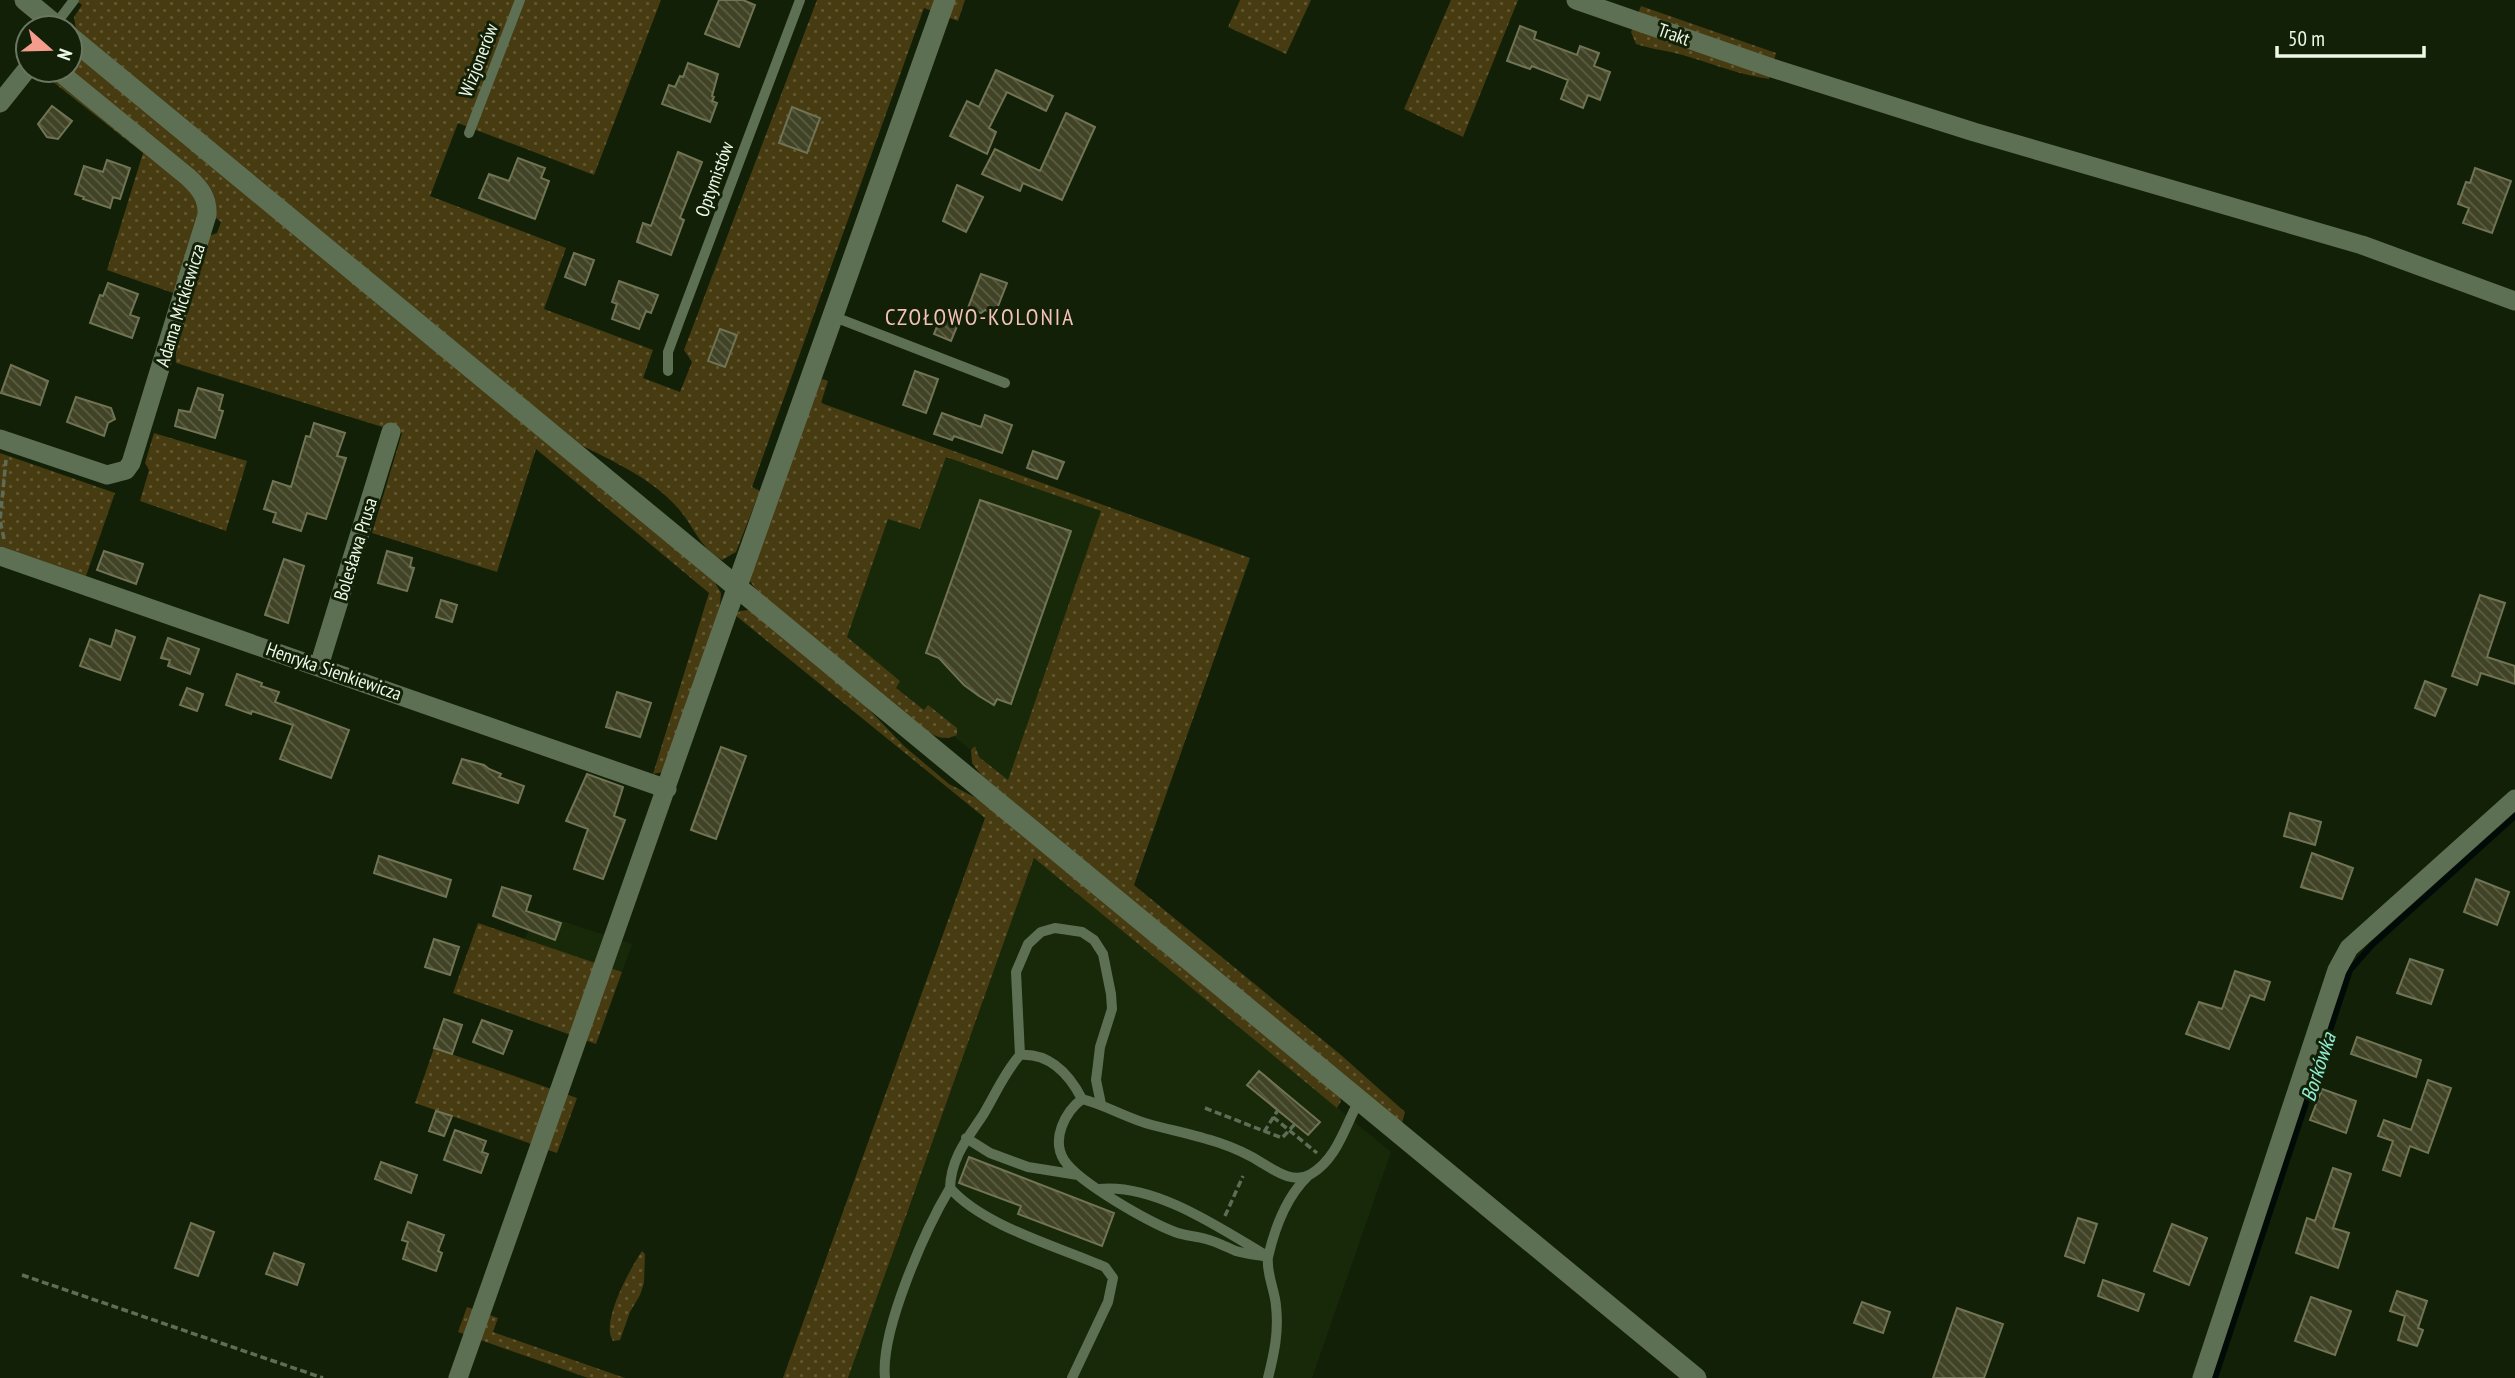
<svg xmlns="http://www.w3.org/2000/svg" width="2515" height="1378" font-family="'PT Sans Narrow',sans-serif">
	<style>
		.built { fill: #172909 }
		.grass { fill: url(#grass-dots) }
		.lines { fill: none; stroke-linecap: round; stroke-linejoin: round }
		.stream { stroke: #000b07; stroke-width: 6 }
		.building { fill: url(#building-back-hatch); stroke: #717454; stroke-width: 2 }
		.path { stroke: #5f6c56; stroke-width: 3.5; stroke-dasharray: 7 3.5; stroke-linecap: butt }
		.service { stroke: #5e7054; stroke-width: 10 }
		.minor { stroke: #5e7054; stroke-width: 19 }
		.tertiary { stroke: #5e7054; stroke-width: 21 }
		.secondary { stroke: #5e7054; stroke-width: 21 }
		.labels { text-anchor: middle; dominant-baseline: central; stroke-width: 6; stroke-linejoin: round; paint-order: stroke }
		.street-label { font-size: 19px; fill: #eef8e8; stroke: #122007 }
		.water-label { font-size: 21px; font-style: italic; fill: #91edd4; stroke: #122007 }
		.quarter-label { font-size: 23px; letter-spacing: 2px; fill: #f5c2b9; stroke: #122007 }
	</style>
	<defs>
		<pattern id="grass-dots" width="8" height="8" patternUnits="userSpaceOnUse" patternTransform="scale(1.75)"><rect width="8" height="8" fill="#473b11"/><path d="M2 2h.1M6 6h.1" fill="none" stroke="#625834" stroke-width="1.8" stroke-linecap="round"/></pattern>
		<pattern id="building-back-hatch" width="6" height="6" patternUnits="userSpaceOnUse" patternTransform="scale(1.75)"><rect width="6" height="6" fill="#404325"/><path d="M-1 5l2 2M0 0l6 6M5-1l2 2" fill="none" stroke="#5c5f45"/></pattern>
	</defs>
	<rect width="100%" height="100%" fill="#122007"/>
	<path class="built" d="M 820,403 L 1104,505 L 1008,781 L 758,575 Z
		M 1034,858 L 1391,1152 L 1312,1378 L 848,1378 Z
		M 535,912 L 632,944 L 622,972 L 525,939 Z"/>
	<path class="grass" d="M 75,0 L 661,0 L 594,175 L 458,123 L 430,196 L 566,248 L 544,309 L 653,350 L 643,378 L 680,392 L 692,362 L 684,350 L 817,0 L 965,0 L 958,21 L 924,8 L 752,487 L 760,491 L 736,552 L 722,560 C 697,545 695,527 677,507 C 651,478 614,462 581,445 L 76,30 L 74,17 L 82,5 Z
		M 1240,0 L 1311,0 L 1286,54 L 1228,27 Z
		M 1451,0 L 1518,0 L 1463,137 L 1404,109 Z
		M 1641,6 L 1776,53 L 1769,79 C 1741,75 1716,65 1689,57 C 1672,51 1654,50 1636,44 L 1631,32 Z
		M 70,52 L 73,52 L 714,581 L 721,593 L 720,606 L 663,772 L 653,774 L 709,593 L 536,449 L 497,572 L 372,533 L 402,433 L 176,363 C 173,335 199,266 208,236 L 217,233 L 221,222 L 216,218 L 216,210 L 70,70 Z
		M 43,74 L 88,101 L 197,197 L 201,217 L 179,295 L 107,270 L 143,153 Z
		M 823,379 L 828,381 L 821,403 L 1250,558 L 1134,885 L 1341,1055 L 1405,1112 L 1402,1123 L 981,775 L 972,763 L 971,750 L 975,746 L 979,757 L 1008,780 L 1101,511 L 946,457 L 920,529 L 888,519 L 847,637 L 900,681 L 896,688 L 924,710 L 928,705 L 957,728 L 957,735 C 945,740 939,738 928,732 L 756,590 L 750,581 L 751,562 L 816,384 Z
		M 154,433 L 247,461 L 226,531 L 140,501 L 149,470 L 145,463 Z
		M 0,453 L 115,493 L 86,576 L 0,546 Z
		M 749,610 L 854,694 L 904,746 L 949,784 L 982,801 L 1339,1094 L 1341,1101 L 1337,1108 L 1034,858 L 848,1378 L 783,1378 L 985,818 L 735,615 L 740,611 Z
		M 478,923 L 622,972 L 596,1044 L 453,993 Z
		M 434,1048 L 577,1098 L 557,1153 L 415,1103 Z
		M 642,1251 L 645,1254 L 644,1283 L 640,1295 L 630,1312 L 620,1340 L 613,1341 C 600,1323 630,1269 642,1251 Z
		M 467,1307 L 498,1318 L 493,1332 L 625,1378 L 588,1378 L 458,1332 Z"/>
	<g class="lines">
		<path class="stream" d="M 2215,1378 L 2350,970 L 2372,945 L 2515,816"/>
	</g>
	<path class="building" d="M 719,0 L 743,0 L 755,5 L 739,47 L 705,34 Z
		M 1520,26 L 1536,32 L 1534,39 L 1577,55 L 1580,46 L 1599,53 L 1594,66 L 1610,72 L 1600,100 L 1588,95 L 1583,108 L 1561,99 L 1568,80 L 1532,66 L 1530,69 L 1507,61 Z
		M 688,63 L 718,74 L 712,96 L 714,97 L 712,101 L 717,103 L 710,122 L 662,104 L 669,85 L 675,87 L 680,76 L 683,77 Z
		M 996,70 L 1053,96 L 1046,111 L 1007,92 L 989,128 L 996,132 L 987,154 L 950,136 L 967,101 L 979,107 Z
		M 52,106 L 72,121 L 58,139 L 47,137 L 38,124 Z
		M 792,107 L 820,118 L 807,153 L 779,143 Z
		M 1066,113 L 1095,127 L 1062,200 L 1023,183 L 1020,191 L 982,174 L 995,149 L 1040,171 Z
		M 678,152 L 702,162 L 680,218 L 684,220 L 671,255 L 637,242 L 643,223 L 651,226 Z
		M 518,158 L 545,168 L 541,178 L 549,181 L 535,219 L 479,198 L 489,174 L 509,181 Z
		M 107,160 L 130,168 L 120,199 L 113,197 L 110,208 L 83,199 L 84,197 L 75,194 L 84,166 L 103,172 Z
		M 2475,168 L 2511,181 L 2492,233 L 2463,223 L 2469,208 L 2458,204 L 2466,182 L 2470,183 Z
		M 957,185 L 983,197 L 966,232 L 943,221 Z
		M 574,253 L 594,260 L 585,285 L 565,277 Z
		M 981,274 L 1007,283 L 995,314 L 985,310 L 981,313 L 968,308 Z
		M 619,281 L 658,295 L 651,313 L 646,311 L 639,329 L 612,319 L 617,304 L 612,302 Z
		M 108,283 L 138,294 L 130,315 L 139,318 L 132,338 L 90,323 L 100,295 L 103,296 Z
		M 943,312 L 960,319 L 951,341 L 934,334 Z
		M 720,329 L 737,335 L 725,367 L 708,361 Z
		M 11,365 L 48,381 L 40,405 L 1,393 Z
		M 915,371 L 938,379 L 926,413 L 903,405 Z
		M 198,388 L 223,395 L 219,410 L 223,411 L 215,438 L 175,426 L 179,410 L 190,412 Z
		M 76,397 L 111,408 L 115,419 L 108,423 L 104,436 L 67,422 Z
		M 942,413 L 981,427 L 985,415 L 1012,425 L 1002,453 L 954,436 L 952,440 L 934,434 Z
		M 314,423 L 345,433 L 337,456 L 346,458 L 326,519 L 307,513 L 301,531 L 273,522 L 276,513 L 264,509 L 273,481 L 291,487 L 306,436 L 310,437 Z
		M 1033,451 L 1064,462 L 1057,479 L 1027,468 Z
		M 980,500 L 1071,531 L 1011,704 L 997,699 L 994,705 L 979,696 L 964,685 L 939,658 L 926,653 Z
		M 104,551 L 143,564 L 136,584 L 97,570 Z
		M 387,551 L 412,558 L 410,567 L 414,568 L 407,591 L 378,583 Z
		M 284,559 L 304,566 L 288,623 L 265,615 Z
		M 2480,595 L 2505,603 L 2487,657 L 2515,666 L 2515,684 L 2481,673 L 2477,685 L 2452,676 Z
		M 441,600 L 457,605 L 452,622 L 436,617 Z
		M 116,630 L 135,637 L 120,680 L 80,666 L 90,639 L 111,647 Z
		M 168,638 L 199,649 L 190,674 L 168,666 L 170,660 L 161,658 Z
		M 237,674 L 262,683 L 261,686 L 279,692 L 275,702 L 349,730 L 331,778 L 280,759 L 293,725 L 252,711 L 251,714 L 226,705 Z
		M 2425,681 L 2446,689 L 2435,716 L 2415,708 Z
		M 187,688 L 203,694 L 197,711 L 180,705 Z
		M 617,692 L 651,703 L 640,737 L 606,727 Z
		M 721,747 L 746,756 L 716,839 L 691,830 Z
		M 462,759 L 484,765 L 489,769 L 501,774 L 499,777 L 524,786 L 518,803 L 453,783 Z
		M 587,774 L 623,787 L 614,816 L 625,820 L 603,879 L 574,869 L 588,829 L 566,821 Z
		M 2290,813 L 2321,822 L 2315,845 L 2284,836 Z
		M 2312,853 L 2353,868 L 2342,899 L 2301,887 Z
		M 379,856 L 451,880 L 446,897 L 374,873 Z
		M 2476,879 L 2509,892 L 2497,925 L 2464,912 Z
		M 502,887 L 531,896 L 526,911 L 561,923 L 555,940 L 493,916 Z
		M 434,939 L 459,947 L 450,975 L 425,967 Z
		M 2410,959 L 2443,970 L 2431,1004 L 2397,993 Z
		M 2235,971 L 2270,982 L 2264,1000 L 2250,995 L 2229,1049 L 2186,1034 L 2199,1002 L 2222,1009 Z
		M 444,1019 L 462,1025 L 452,1054 L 434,1048 Z
		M 482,1020 L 512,1031 L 503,1054 L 473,1042 Z
		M 2357,1037 L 2421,1060 L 2416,1077 L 2351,1054 Z
		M 1259,1071 L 1320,1122 L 1308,1135 L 1247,1085 Z
		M 2428,1080 L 2451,1088 L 2428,1153 L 2410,1146 L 2400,1176 L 2383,1170 L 2393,1141 L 2378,1136 L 2384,1120 L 2411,1130 Z
		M 2322,1089 L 2356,1101 L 2346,1133 L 2310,1120 Z
		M 436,1111 L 452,1116 L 444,1136 L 429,1131 Z
		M 455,1130 L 486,1141 L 482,1152 L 488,1154 L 481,1173 L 444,1160 Z
		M 969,1157 L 1114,1213 L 1102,1246 L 1018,1214 L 1021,1206 L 959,1183 Z
		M 381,1162 L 417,1175 L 411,1193 L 375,1179 Z
		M 2333,1168 L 2351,1174 L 2333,1228 L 2349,1233 L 2338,1268 L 2296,1253 L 2307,1218 L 2315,1221 Z
		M 2078,1218 L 2097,1224 L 2084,1263 L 2065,1256 Z
		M 408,1222 L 444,1235 L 438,1251 L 442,1253 L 436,1271 L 403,1259 L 408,1242 L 402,1240 Z
		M 191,1223 L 214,1232 L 198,1276 L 175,1268 Z
		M 2172,1224 L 2207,1238 L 2189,1285 L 2154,1271 Z
		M 274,1253 L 304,1264 L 297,1285 L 266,1274 Z
		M 2103,1280 L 2144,1294 L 2138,1311 L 2098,1296 Z
		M 2397,1291 L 2427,1301 L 2418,1328 L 2423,1330 L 2417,1346 L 2398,1340 L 2405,1316 L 2390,1311 Z
		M 2311,1297 L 2351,1311 L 2335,1355 L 2295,1341 Z
		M 1862,1302 L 1890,1312 L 1883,1333 L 1854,1323 Z
		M 1957,1308 L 2003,1324 L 1984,1378 L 1933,1378 Z"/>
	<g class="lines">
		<path class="path" d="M 4,539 L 0,520 L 6,460
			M 1205,1108 L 1282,1138 L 1295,1124
			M 1273,1117 L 1317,1153
			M 1264,1132 L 1278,1110
			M 1225,1216 L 1243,1176
			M 22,1275 L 323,1378"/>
		<path class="service" d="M 55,25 L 74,0
			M 469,133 L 520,0
			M 832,316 L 1005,383
			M 668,371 L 668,352 L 679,322 L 800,0
			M 1020,1055 L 1016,972 L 1028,944 L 1041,932 L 1055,928 L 1082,932 L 1094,940 L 1103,954 L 1111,994 L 1112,1009 L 1100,1047 L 1098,1064 L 1096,1080 L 1101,1104
			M 966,1138 L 990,1153 L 1028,1167 L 1078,1175
			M 1099,1189 C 1153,1183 1217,1226 1262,1253
			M 1268,1257 C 1258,1255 1246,1254 1236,1251 C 1226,1247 1217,1242 1206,1239 C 1196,1236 1185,1236 1175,1232 C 1149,1222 1079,1183 1064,1160 C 1051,1139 1065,1112 1082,1099 C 1106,1105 1128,1119 1152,1125 C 1190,1135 1228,1141 1262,1163 C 1277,1172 1294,1184 1311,1174 C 1338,1158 1345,1125 1360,1099
			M 885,1378 C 880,1331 925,1230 950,1188
			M 1072,1378 L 1108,1302 L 1113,1278 L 1105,1267 C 1059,1247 983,1226 950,1188 C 951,1158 967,1139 983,1115 C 995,1095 1004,1073 1020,1055 C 1050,1053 1069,1074 1082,1099
			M 1268,1378 C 1274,1354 1279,1332 1276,1306 C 1275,1290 1266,1274 1268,1257 C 1275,1227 1286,1197 1308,1176"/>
		<path class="minor" d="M 1576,0 L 1772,68 L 1974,132 L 2362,245 L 2515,301
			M 0,103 L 28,68
			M 0,439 L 107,475 L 126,470 L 131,463 L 207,215 C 208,198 200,188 188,177 L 57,70
			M 0,556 L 667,789
			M 319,666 L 391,432
			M 458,1378 L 737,586
			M 2202,1378 L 2337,970 L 2349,948 L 2515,799"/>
		<path class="tertiary" d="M 737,586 L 945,0"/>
		<path class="secondary" d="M 25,0 L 59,28
			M 70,37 L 1696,1378"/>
	</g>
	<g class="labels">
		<g class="street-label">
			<text transform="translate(1674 34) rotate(19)">Trakt</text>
			<text transform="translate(478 60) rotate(-69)">Wizjonerów</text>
			<text transform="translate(714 179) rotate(-70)">Optymistów</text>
			<text transform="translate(180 305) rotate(-73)">Adama Mickiewicza</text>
			<text transform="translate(355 549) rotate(-73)">Bolesława Prusa</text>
			<text transform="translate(334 671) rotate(19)">Henryka Sienkiewicza</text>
		</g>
		<g class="water-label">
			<text transform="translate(2318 1067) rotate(-72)">Borkówka</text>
		</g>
		<g class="quarter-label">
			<text x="980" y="316">CZOŁOWO-KOLONIA</text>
		</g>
	</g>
	<g transform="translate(49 49) rotate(110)"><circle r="33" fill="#122007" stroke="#6a7661" stroke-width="2"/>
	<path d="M0-5L12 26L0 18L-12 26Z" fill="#f49d8d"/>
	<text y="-10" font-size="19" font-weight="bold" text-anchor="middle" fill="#eef8e8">N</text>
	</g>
	<path d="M2277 46v10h147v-10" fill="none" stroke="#eef8e8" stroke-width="3.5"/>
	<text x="2288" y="46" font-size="21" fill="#eef8e8" stroke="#122007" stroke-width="5" paint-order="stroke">50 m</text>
</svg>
